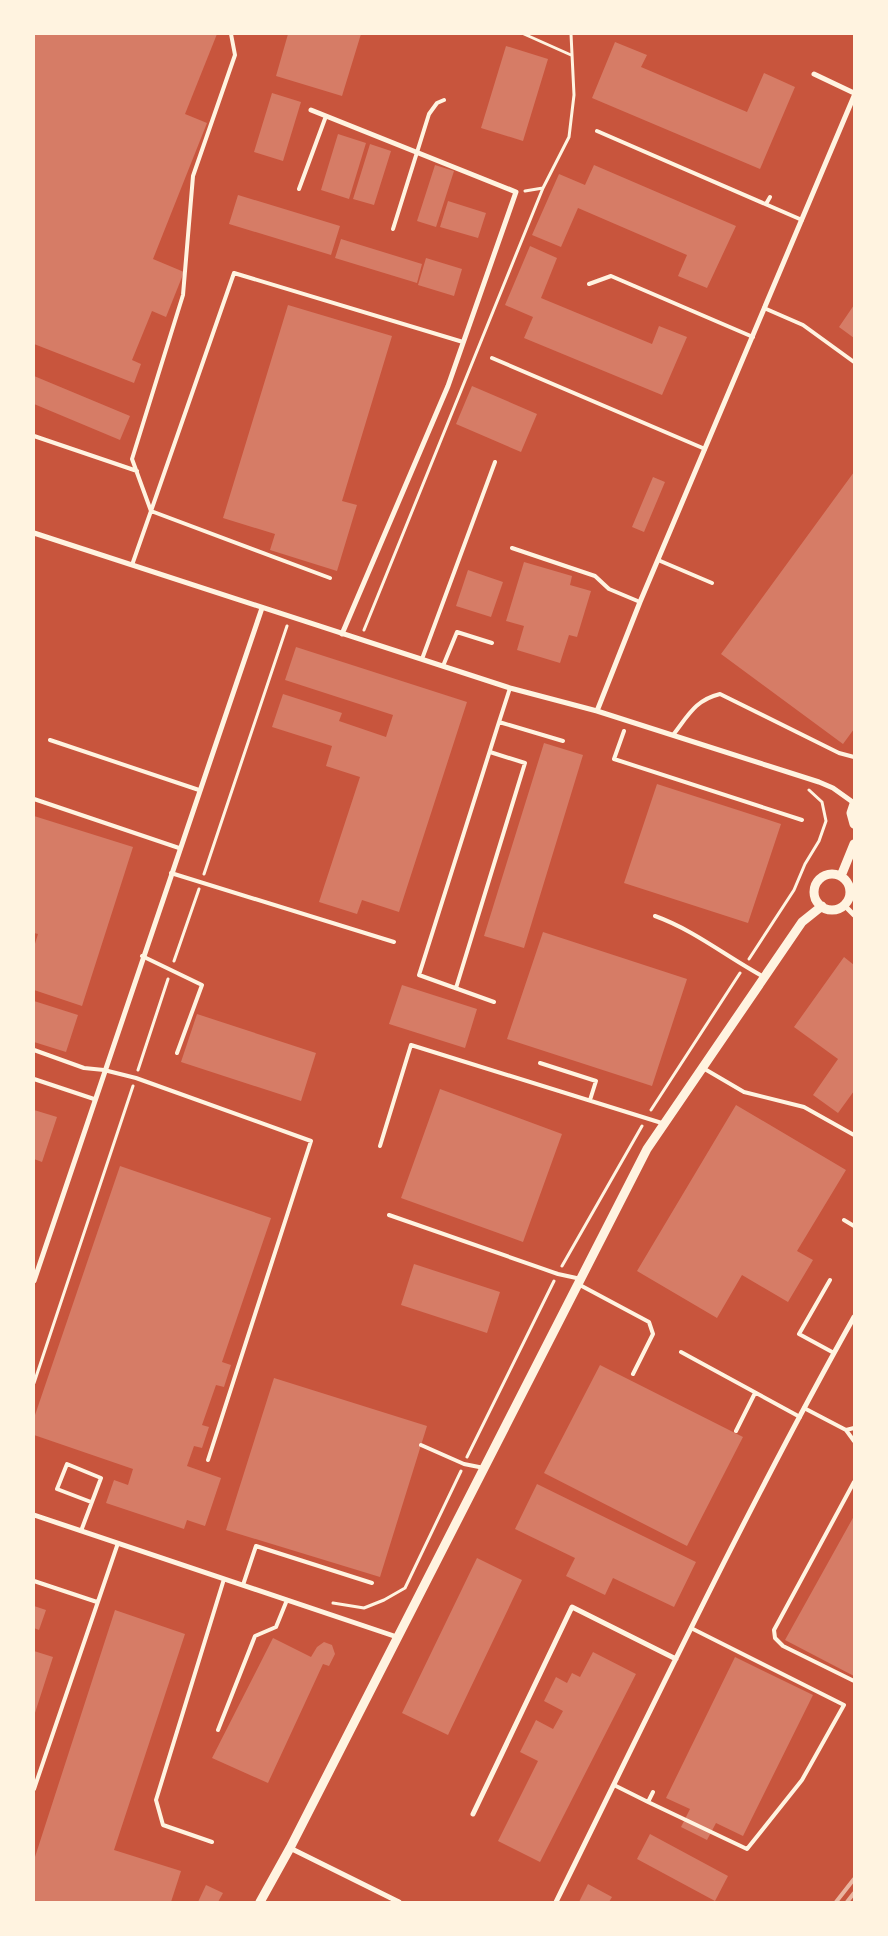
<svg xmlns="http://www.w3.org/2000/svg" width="888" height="1936" font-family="Karla,sans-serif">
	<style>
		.building { fill: #d67c66 }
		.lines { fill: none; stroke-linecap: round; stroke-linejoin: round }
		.path { stroke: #fff3e0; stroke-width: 3 }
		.service { stroke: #fff3e0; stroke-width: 4 }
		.minor { stroke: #fff3e0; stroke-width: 5 }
		.tertiary { stroke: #fff3e0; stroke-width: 9 }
		.rail { stroke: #e9b49f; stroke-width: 4 }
	</style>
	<rect width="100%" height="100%" fill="#c8553d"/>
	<path class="building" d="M 34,34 L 217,34 L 185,114 L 207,123 L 153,259 L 184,272 L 166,317 L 152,311 L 132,360 L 141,364 L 134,383 L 34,344 Z
		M 288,34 L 361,34 L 342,96 L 276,76 Z
		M 615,42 L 647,55 L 641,67 L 747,112 L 764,73 L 795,87 L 760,169 L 592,98 Z
		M 506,46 L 548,59 L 523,141 L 481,128 Z
		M 272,93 L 301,102 L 283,161 L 254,152 Z
		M 338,134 L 366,143 L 349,199 L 321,190 Z
		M 370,144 L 391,151 L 374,205 L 353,199 Z
		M 435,165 L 454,171 L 436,227 L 417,221 Z
		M 594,165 L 736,226 L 707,288 L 678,276 L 687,255 L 578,208 L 561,247 L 532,235 L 559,174 L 585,185 Z
		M 238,195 L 340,226 L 331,255 L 229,224 Z
		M 448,201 L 486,213 L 478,238 L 440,227 Z
		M 341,239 L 422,264 L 417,283 L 335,258 Z
		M 530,246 L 557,258 L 541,298 L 652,344 L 659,326 L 687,337 L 662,395 L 524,338 L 533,317 L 505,305 Z
		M 426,258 L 462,269 L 454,296 L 418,285 Z
		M 288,305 L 392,336 L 342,501 L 357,505 L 337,571 L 270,550 L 275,534 L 223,518 Z
		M 854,305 L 854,338 L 839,327 Z
		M 34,376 L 130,416 L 120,440 L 34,404 Z
		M 472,386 L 537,414 L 521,452 L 456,424 Z
		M 854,472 L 854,729 L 843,744 L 721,654 Z
		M 653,477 L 665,482 L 644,532 L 632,527 Z
		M 524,562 L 572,576 L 570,585 L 591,591 L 577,637 L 569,635 L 560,663 L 517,650 L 524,626 L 506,621 Z
		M 468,570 L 503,582 L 491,617 L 456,606 Z
		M 296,647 L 467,702 L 399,912 L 362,900 L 357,914 L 319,902 L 360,777 L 326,766 L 332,746 L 272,727 L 283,694 L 342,713 L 339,721 L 386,737 L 393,715 L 285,680 Z
		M 544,743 L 583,755 L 524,948 L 484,936 Z
		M 657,784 L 781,824 L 748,923 L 624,883 Z
		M 34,816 L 133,847 L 82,1006 L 34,990 L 34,947 L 38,934 L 34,933 Z
		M 543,932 L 687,979 L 652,1086 L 507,1039 Z
		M 844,957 L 854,965 L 854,1091 L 838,1113 L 813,1095 L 838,1059 L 794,1027 Z
		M 402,985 L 477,1009 L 465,1048 L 389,1024 Z
		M 34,1001 L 78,1015 L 66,1052 L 34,1042 Z
		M 197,1014 L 316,1053 L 301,1101 L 181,1062 Z
		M 440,1089 L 562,1134 L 523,1242 L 401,1198 Z
		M 736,1105 L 846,1170 L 797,1251 L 813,1260 L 788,1302 L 742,1275 L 717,1318 L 637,1271 Z
		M 34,1110 L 57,1117 L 42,1162 L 34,1159 Z
		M 120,1166 L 271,1218 L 222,1362 L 231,1365 L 224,1387 L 216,1385 L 202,1425 L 209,1427 L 202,1448 L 194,1446 L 187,1466 L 221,1478 L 205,1526 L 187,1520 L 184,1529 L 106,1503 L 114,1480 L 128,1485 L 133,1469 L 34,1435 L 34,1418 Z
		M 414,1264 L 500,1292 L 487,1333 L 401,1305 Z
		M 600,1365 L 743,1437 L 687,1546 L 544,1473 Z
		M 274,1378 L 427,1426 L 380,1577 L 226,1530 Z
		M 537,1484 L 696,1562 L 674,1607 L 613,1578 L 605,1595 L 566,1576 L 575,1558 L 515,1529 Z
		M 854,1516 L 854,1676 L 785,1640 Z
		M 477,1558 L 522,1580 L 448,1735 L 402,1713 Z
		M 34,1606 L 46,1610 L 39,1630 L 34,1628 Z
		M 115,1610 L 185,1634 L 114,1850 L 181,1871 L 171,1902 L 34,1902 L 34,1860 Z
		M 273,1638 L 311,1657 L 317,1647 L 324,1642 L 332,1645 L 335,1654 L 329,1666 L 323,1664 L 268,1783 L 212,1758 Z
		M 34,1651 L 53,1657 L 34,1716 Z
		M 593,1652 L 636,1674 L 540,1862 L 498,1841 L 538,1761 L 520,1752 L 536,1720 L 553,1729 L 563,1711 L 544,1701 L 556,1677 L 567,1683 L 572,1673 L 580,1677 Z
		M 735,1657 L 813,1695 L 743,1836 L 716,1823 L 707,1840 L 681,1827 L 690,1809 L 666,1798 Z
		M 650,1834 L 728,1876 L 715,1901 L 637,1859 Z
		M 588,1884 L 612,1897 L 609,1902 L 579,1902 Z
		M 206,1885 L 223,1893 L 218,1902 L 198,1902 Z"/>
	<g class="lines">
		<path class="path" d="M 524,34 L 571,55
			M 525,191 L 543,188 L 569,137 L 574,95 L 571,34
			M 364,630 L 543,188
			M 204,874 L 287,626
			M 749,959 L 794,890 L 805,864 L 819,841 L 826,821 L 822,802 L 809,790
			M 174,961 L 199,889
			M 138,1070 L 168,979
			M 651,1110 L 740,973
			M 562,1266 L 642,1126
			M 34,1383 L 133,1086
			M 467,1457 L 554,1281
			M 333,1603 L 364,1608 L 384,1600 L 405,1588 L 461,1471"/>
		<path class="service" d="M 231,34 L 235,55 L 193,176 L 183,295 L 132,459 L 151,511 L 234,273 L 463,342
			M 597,131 L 802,220
			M 299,189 L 326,116
			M 766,204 L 770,197
			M 393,229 L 429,114 L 437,103 L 444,100
			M 589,284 L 611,276 L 753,337
			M 764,308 L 803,325 L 854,362
			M 492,358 L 705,449
			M 34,436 L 137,471
			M 512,548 L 595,576 L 609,589 L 640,602
			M 658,560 L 712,583
			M 132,565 L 151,511 L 330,578
			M 422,659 L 495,462
			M 443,666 L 457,632 L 492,643
			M 510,688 L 499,722 L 563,741
			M 624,731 L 614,759 L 802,820
			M 673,735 C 688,716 695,700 720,694 L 839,753 L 854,757
			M 50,740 L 199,790
			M 34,799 L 179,848
			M 171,873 L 394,942
			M 655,916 C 694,930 727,957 764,977
			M 142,956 L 202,985 L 177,1053
			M 456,988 L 525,763 L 490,752
			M 494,1002 L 419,975 L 499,722
			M 34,1050 L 84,1068 L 104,1070 L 136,1078 L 311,1141 L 208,1460
			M 540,1063 L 596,1081 L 590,1100
			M 703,1068 L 744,1092 L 804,1107 L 854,1135
			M 34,1079 L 94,1099
			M 380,1146 L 411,1045 L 665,1124
			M 389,1215 L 558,1274 L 581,1279
			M 844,1220 L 854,1226
			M 830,1280 L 799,1334 L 834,1353
			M 578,1284 L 649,1322 L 653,1334 L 633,1374
			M 681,1352 L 800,1417
			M 804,1408 L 846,1430 L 854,1428
			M 846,1430 L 854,1441
			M 736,1431 L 755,1393
			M 421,1445 L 464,1464 L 484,1468
			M 854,1482 L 774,1630 L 775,1638 L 783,1646 L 854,1681
			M 81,1531 L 101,1478 L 67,1464 L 57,1489 L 91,1502
			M 34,1581 L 97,1602
			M 243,1585 L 256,1546 L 372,1583
			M 218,1730 L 255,1636 L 276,1627 L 287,1600
			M 614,1785 L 648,1802 L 653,1792
			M 34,1789 L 118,1543
			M 648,1802 L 747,1849 L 802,1780 L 844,1705 L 691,1628
			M 212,1842 L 163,1825 L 156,1800 L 224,1579"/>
		<path class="minor" d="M 814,74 L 854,93
			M 311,110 L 516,192 L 448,386 L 342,634
			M 34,533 L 510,688 L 597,711 L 819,782 L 833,788 L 854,803
			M 597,711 L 640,602 L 854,96
			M 844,905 L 854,915
			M 34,1281 L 262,608
			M 34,1515 L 397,1637
			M 473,1814 L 572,1607 L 676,1659
			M 290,1848 L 399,1902
			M 556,1902 C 653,1706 747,1508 854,1317"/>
		<path class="tertiary" d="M 854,804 L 851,813 L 854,824
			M814 892a18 18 0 1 1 36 0a18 18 0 1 1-36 0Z
			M 841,876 L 854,844
			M 260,1902 L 290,1848 L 647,1149 L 802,922 L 822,906"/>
		<path class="rail" d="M 836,1902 L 854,1879
			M 847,1902 L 854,1893"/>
	</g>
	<rect width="888" height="1936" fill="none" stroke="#fff3e0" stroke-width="70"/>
</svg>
